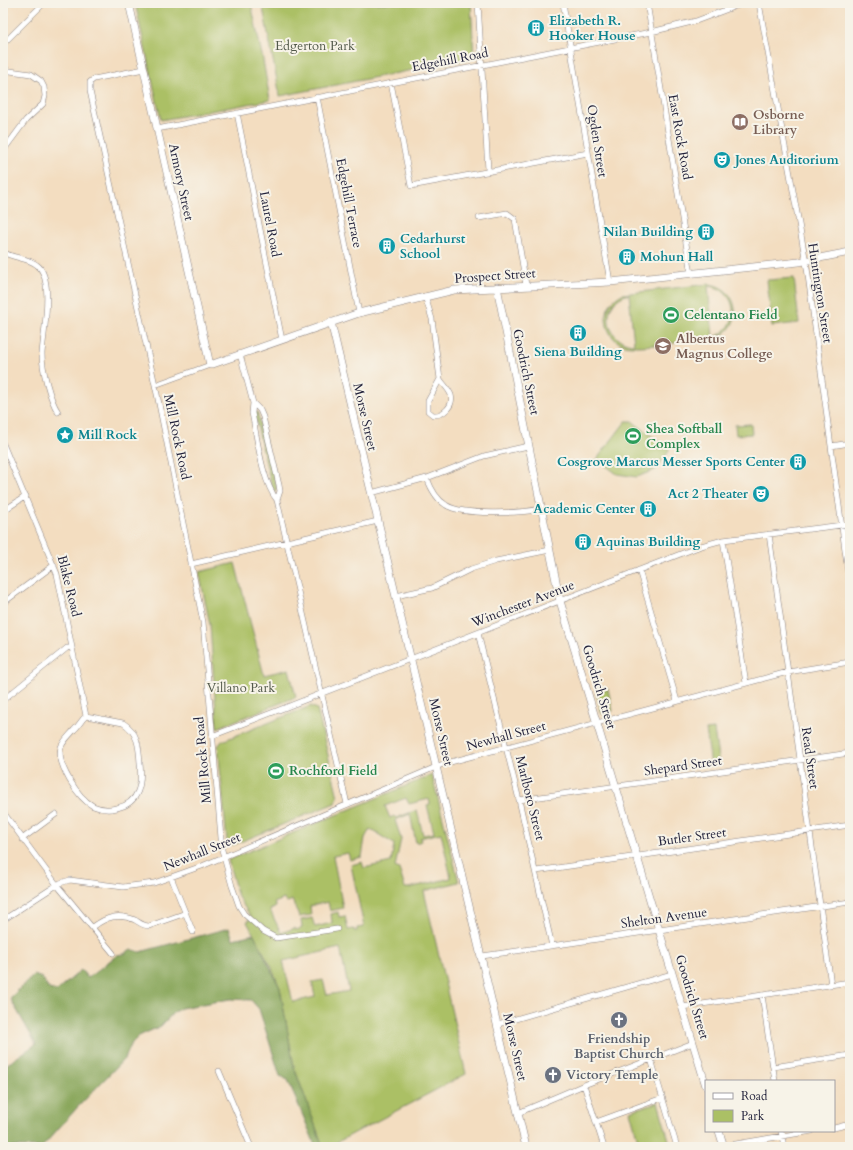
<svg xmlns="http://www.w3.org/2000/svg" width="853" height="1150" font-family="Cardo,serif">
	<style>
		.green { fill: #abc065; stroke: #667150; fill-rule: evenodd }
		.forest { fill: #88a65a; stroke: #55644a }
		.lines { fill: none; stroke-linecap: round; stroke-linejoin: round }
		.minor-casing { stroke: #8a807e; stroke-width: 6 }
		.major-casing { stroke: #8a807e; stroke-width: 8 }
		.minor { stroke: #fff; stroke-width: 5 }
		.major { stroke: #fff; stroke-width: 7 }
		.labels { text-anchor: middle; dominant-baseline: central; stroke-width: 4; stroke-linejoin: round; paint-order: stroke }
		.culture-label { font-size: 13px; font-weight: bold; fill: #0d838f; stroke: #f7f3e8; text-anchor: start }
		.park-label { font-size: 13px; fill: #52594a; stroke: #f7f3e8 }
		.street-label { font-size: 13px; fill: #22223b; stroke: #f7f3e8 }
		.education-label { font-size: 13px; font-weight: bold; fill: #785e54; stroke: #f7f3e8; text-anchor: start }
		.leisure-label { font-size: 13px; font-weight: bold; fill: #27864d; stroke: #f7f3e8; text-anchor: start }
		.worship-label { font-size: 13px; font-weight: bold; fill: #5b616d; stroke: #f7f3e8 }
	</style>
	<rect width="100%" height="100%" fill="#f7f3e8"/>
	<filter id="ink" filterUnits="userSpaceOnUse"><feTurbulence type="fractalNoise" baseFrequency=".025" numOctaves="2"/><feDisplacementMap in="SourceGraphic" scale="8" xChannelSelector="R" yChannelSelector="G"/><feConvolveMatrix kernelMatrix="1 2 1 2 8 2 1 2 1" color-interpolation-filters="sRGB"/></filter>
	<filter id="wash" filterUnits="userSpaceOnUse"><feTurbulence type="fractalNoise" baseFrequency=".012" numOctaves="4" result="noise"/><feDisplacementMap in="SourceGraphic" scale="16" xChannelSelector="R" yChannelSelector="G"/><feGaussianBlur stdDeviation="0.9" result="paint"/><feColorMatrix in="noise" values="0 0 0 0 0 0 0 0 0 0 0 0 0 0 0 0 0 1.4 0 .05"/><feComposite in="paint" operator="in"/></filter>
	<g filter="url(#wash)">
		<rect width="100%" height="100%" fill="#f3ddc0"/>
		<path class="green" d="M 135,3 L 251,3 L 263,60 L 270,100 L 161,120 Z
			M 262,3 L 471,3 L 474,58 L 280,96 Z
			M 794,278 L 799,323 L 772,326 L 767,280 Z
			M 708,284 C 740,286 746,330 714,338 C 695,340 639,349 624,345 C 613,341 606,330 606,318 C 606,307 613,299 622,294 ZM 708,286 C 738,288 743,329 713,337 ZM 629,294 L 634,344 L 633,344 C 604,342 599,301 629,294 Z
			M 257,412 L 277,488 L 275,491 L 272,488 L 254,413 Z
			M 626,421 L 632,421 L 670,450 L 655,470 L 637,477 L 617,474 L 597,459 Z
			M 751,424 L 752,434 L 736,435 L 735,425 Z
			M 235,563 L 264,675 L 289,669 L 296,697 L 217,728 L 210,625 L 199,572 Z
			M 608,689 L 613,711 L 602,714 L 596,692 Z
			M 311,706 L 317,709 L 338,797 L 335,803 L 233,845 L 227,842 L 218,746 L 222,741 Z
			M 714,729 L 719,765 L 711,766 L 706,730 Z
			M 432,775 L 459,882 L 424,891 L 466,1074 L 328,1147 L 323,1147 L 294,1067 L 280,988 L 271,966 L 247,922 L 251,917 L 238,897 L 228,860 ZM 406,798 L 409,804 L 429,799 L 430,804 L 427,805 L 434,833 L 423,835 L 417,810 L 396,818 L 394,816 L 390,818 L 385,806 ZM 410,814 L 416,843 L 421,841 L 420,838 L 441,833 L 451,878 L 409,888 L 405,888 L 399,869 L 395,867 L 401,839 L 395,820 ZM 370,829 L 394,844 L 391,862 L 364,868 L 362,862 L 351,865 L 364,927 L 357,928 L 357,931 L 354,931 L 354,929 L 348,930 L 345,916 L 339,917 L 338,912 L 331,914 L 332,923 L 315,927 L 312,918 L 301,920 L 302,928 L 296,930 L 295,928 L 281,933 L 270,910 L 276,907 L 274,903 L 284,899 L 286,903 L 292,900 L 299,917 L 311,915 L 310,906 L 328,902 L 330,911 L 343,908 L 333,856 L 348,853 L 350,860 L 362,857 L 365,838 ZM 340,948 L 349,991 L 327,995 L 323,980 L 312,982 L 315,997 L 293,1002 L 283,961 Z
			M 658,1102 L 671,1147 L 640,1147 L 630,1111 Z"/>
		<path class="forest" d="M 229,928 L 233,939 L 254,934 L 280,988 L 294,1067 L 323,1147 L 316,1147 L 288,1080 L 280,1076 L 259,1009 L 251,1000 L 230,999 L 181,1008 L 174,1012 L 161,1026 L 139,1036 L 132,1043 L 125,1058 L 76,1109 L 42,1147 L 3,1147 L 3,1067 L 36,1044 L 10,998 L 34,975 L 42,978 L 49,989 L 57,991 L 81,970 L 88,978 L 117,955 L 124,954 L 131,949 L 140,952 Z"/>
	</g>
	<g filter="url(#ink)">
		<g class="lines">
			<g class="minor-casing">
				<path id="minor" d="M 478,3 L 488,170
					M 563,3 L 610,282
					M 647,3 L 691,274
					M 759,3 L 807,268 L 850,587
					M 3,44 L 44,3
					M 144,69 L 94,79 L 90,82 L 90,91 L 157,394 L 203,622 L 222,850 L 232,886 L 239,906 L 244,914 L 263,931 L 276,938 L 337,929
					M 3,70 L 31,74 L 41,81 L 44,87 L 45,96 L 43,104 L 26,120 L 3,151
					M 391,83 L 411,186 L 588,153
					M 317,97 L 359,313
					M 237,113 L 282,340
					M 157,129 L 651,32 L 696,21 L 744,3
					M 479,218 L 507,213 L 515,219 L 526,285
					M 3,252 C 14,259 27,257 37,265 C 55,278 43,334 42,354 C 42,369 50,400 58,412
					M 425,296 L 432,319 L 440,379
					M 240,354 L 253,403 L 252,413 C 257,437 262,482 277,500 L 347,804
					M 440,379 C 443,384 449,389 451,395 C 454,406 443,416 433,415 L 428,411 L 428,401 Z
					M 155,385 L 210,365
					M 253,403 L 260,410 L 263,417 L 279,485 L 280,491 L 277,500
					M 3,444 L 57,574 L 86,716
					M 831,446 L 850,443
					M 427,478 C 431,489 436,499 446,505 C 462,516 522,513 541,509
					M 371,493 L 427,478 L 484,456 L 528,446
					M 3,511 L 26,496
					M 769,534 L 831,985
					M 723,540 L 746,683
					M 191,564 L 378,521
					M 639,570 L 677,701
					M 396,596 L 432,588 L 471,569 L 496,561 L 550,550
					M 3,603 L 54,565
					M 478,633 L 519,800 L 552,946
					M 3,700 L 67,648 L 72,647
					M 86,716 L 123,723 C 138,732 139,747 140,763 C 142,783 140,803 117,808 C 109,810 100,809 93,806 C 78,798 56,764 61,747 C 64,740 69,736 74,730 C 79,726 81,720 86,716 Z
					M 212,736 L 701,546 L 723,540 L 850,524
					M 519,800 L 850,753
					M 3,812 L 57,885 L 113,953
					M 22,839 L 56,814
					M 536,871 L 850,825
					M 171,877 L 193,932
					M 3,920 L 60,883 L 70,880 L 123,887 L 154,883 L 202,866 L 443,764 L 788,672 L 850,662
					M 93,927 C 106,917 118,913 135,920 C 140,923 143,926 149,926 L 186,913
					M 482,956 L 850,902
					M 848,983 L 850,996
					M 762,995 L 775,1081
					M 682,1007 L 850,982
					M 498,1024 L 672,974
					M 651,1059 L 677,1147
					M 773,1067 L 850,1055
					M 219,1071 L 251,1147
					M 584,1085 L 604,1147
					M 518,1113 L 584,1085 L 693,1043
					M 596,1122 L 662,1098
					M 834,1128 L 850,1124
					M 781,1131 L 784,1147
					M 724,1146 L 812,1131"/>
			</g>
			<g class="major-casing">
				<path id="major" d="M 129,3 L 210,365 L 359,313 L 454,290 L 610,282 L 799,262 L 850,252
					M 497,287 L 560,601 L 706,1086
					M 331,322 L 526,1147
					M 719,1131 L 724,1147"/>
			</g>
			<use href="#minor" class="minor"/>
			<use href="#major" class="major"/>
		</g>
	</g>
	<defs>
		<g id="building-disc" transform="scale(0.9)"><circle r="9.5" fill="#0f9aa8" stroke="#f7f3e8"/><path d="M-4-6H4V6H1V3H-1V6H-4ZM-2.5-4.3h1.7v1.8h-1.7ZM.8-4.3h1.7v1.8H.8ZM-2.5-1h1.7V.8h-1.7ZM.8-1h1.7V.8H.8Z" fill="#fff"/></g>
		<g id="library-disc" transform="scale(0.9)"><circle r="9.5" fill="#8d6e63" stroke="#f7f3e8"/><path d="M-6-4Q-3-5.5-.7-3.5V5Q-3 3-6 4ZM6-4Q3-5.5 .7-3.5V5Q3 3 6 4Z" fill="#fff"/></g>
		<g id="theatre-disc" transform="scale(0.9)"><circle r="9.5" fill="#0f9aa8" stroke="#f7f3e8"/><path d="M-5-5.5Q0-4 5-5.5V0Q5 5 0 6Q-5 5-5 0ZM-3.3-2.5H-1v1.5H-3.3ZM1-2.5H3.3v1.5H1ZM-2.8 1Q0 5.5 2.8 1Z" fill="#fff"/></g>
		<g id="stadium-disc" transform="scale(0.9)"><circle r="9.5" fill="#2e9e5b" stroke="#f7f3e8"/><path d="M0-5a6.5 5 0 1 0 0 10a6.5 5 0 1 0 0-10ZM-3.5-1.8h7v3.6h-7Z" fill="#fff"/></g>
		<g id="university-disc" transform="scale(0.9)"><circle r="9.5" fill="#8d6e63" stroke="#f7f3e8"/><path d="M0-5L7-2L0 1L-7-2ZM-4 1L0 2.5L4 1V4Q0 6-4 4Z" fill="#fff"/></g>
		<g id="sight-disc" transform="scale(0.9)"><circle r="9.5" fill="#0f9aa8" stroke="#f7f3e8"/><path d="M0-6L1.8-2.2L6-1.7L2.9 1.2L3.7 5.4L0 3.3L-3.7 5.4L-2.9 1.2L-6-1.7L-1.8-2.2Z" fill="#fff"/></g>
		<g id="church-disc" transform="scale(0.9)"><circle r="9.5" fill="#6b7280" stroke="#f7f3e8"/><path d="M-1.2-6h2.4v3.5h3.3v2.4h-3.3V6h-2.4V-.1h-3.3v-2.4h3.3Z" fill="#fff"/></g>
	</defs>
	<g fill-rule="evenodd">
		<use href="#building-disc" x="536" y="28"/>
		<use href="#library-disc" x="740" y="122"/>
		<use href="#theatre-disc" x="722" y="160"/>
		<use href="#building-disc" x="706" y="232"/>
		<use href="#building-disc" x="387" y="246"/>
		<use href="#building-disc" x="627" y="257"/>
		<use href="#stadium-disc" x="671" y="315"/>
		<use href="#building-disc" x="578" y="333"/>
		<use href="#university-disc" x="663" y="346"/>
		<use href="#sight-disc" x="65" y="435"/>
		<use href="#stadium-disc" x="633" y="436"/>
		<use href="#building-disc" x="798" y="462"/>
		<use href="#theatre-disc" x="761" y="494"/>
		<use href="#building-disc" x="648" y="509"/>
		<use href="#building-disc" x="583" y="542"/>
		<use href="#stadium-disc" x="276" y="771"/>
		<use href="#church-disc" x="619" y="1020"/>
		<use href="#church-disc" x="553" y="1075"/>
	</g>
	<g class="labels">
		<g class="culture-label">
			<text x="549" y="21">Elizabeth R.<tspan x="549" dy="15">Hooker House</tspan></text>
			<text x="735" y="160">Jones Auditorium</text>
			<text x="693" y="232" text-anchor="end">Nilan Building</text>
			<text x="400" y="239">Cedarhurst<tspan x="400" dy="15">School</tspan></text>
			<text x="640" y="257">Mohun Hall</text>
			<text x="578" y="352" text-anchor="middle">Siena Building</text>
			<text x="78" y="435">Mill Rock</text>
			<text x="785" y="462" text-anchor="end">Cosgrove Marcus Messer Sports Center</text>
			<text x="748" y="494" text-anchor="end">Act 2 Theater</text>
			<text x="635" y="509" text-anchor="end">Academic Center</text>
			<text x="596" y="542">Aquinas Building</text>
		</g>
		<g class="park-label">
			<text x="315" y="46">Edgerton Park</text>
			<text x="241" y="688">Villano Park</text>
		</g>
		<g class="street-label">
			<text transform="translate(450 60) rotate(-11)">Edgehill Road</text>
			<text transform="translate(680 137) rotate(80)">East Rock Road</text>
			<text transform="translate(597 141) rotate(81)">Ogden Street</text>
			<text transform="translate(181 182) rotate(78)">Armory Street</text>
			<text transform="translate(349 203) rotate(79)">Edgehill Terrace</text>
			<text transform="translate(270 224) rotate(79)">Laurel Road</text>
			<text transform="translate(495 276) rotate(-4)">Prospect Street</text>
			<text transform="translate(820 293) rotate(81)">Huntington Street</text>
			<text transform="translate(526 372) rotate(78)">Goodrich Street</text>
			<text transform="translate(365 417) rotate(77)">Morse Street</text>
			<text transform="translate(177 437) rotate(78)">Mill Rock Road</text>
			<text transform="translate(69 586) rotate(76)">Blake Road</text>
			<text transform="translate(523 604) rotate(-21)">Winchester Avenue</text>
			<text transform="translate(599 687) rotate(73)">Goodrich Street</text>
			<text transform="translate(441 732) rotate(77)">Morse Street</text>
			<text transform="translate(506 736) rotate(-15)">Newhall Street</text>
			<text transform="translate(810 758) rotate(82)">Read Street</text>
			<text transform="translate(203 760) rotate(-95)">Mill Rock Road</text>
			<text transform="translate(683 766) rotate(-8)">Shepard Street</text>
			<text transform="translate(530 798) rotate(76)">Marlboro Street</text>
			<text transform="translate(692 837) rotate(-8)">Butler Street</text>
			<text transform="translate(202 852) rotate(-22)">Newhall Street</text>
			<text transform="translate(664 918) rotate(-8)">Shelton Avenue</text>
			<text transform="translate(692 997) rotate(73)">Goodrich Street</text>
			<text transform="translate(515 1047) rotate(77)">Morse Street</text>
		</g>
		<g class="education-label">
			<text x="753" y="115">Osborne<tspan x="753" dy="15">Library</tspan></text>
			<text x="676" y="339">Albertus<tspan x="676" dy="15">Magnus College</tspan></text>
		</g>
		<g class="leisure-label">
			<text x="684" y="315">Celentano Field</text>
			<text x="646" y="429">Shea Softball<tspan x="646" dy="15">Complex</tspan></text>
			<text x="289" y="771">Rochford Field</text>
		</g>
		<g class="worship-label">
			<text x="619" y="1039">Friendship<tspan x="619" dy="15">Baptist Church</tspan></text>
			<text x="566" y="1075" text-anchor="start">Victory Temple</text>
		</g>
	</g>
	<rect width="853" height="1150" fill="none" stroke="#f7f3e8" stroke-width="16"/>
	<rect x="705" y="1080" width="130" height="52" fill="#f7f3e8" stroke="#a29fa3"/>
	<rect x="713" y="1093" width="20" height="6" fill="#ffffff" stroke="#a29fa3"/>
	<text x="741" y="1100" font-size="12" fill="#22223b">Road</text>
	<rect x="713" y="1110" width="20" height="12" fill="#abc065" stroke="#a29fa3"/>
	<text x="741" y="1120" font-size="12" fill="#22223b">Park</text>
</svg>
